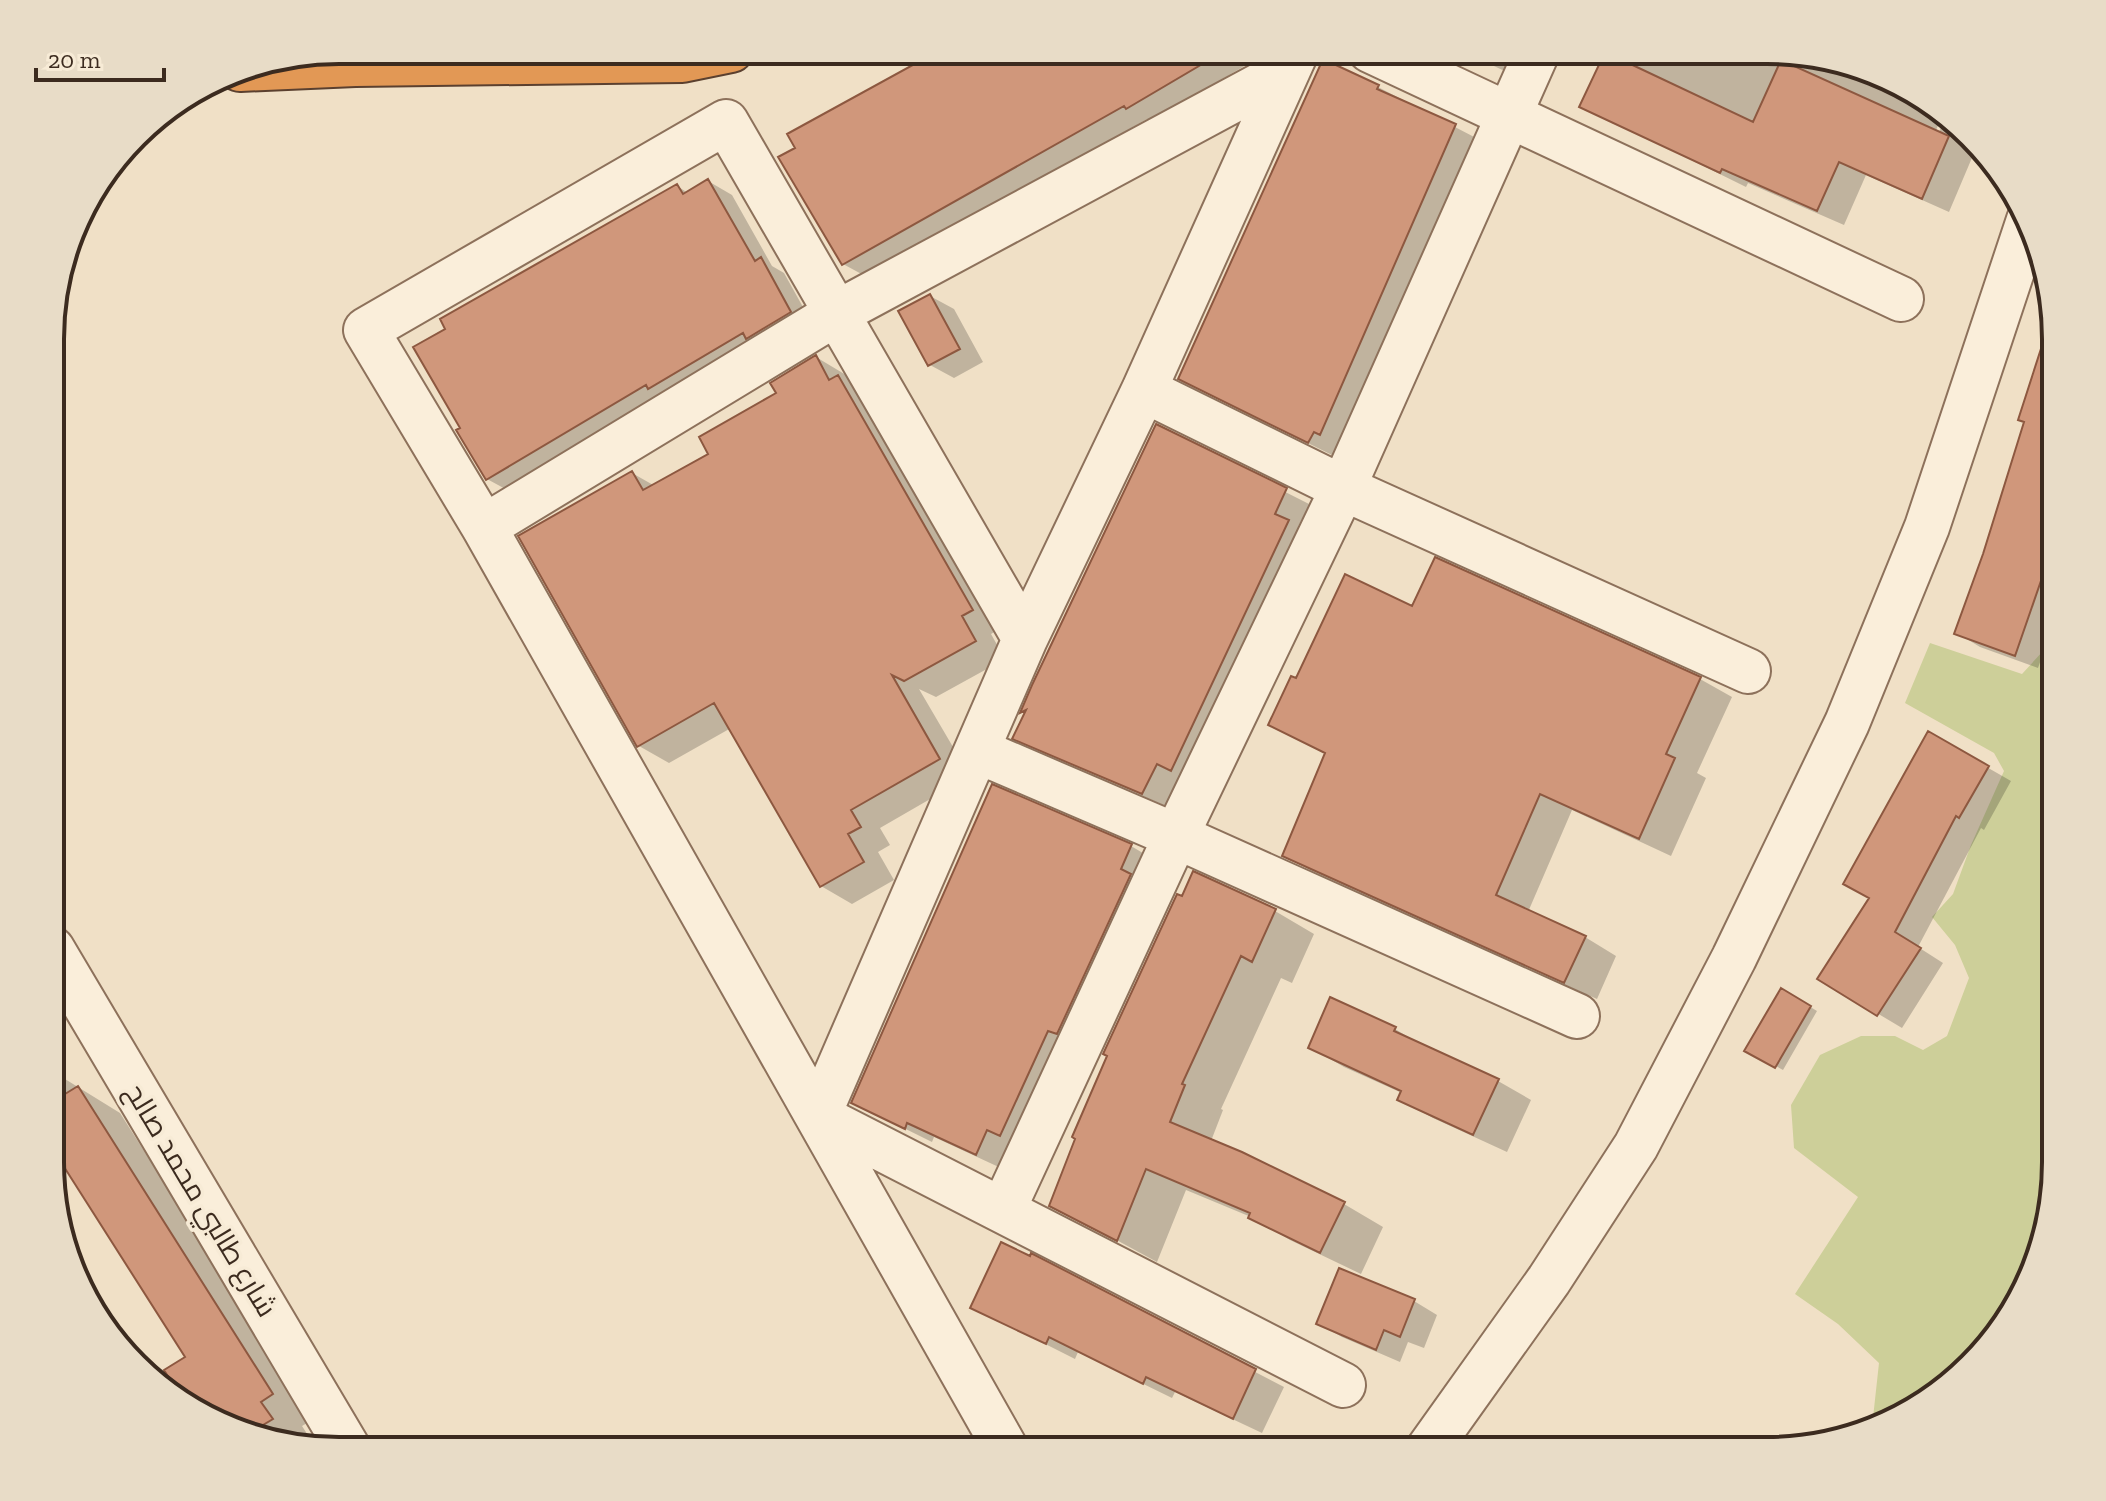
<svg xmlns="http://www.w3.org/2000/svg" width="2106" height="1501" font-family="'Zilla Slab',Cairo,serif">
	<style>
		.green { fill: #cdcf99 }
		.shadow { fill: #0003 }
		.building { fill: #d0977b; stroke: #8d5840; stroke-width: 2 }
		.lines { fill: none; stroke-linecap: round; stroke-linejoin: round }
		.minor-casing { stroke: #8d715b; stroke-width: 48 }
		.highway-casing { stroke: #5b402f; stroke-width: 48 }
		.minor { stroke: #faeeda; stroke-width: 44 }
		.highway { stroke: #e29855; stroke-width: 44 }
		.labels { text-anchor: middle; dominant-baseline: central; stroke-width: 7; stroke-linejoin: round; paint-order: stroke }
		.street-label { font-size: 28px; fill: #3c2b1f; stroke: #f7ebd6 }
		.rim { fill: none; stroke: #3c2b1f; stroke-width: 4 }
	</style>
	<rect width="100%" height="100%" fill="#f0e0c6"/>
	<path class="green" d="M 2055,638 L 2055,1181 L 2034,1272 L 1996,1338 L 1895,1421 L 1872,1427 L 1879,1363 L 1838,1324 L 1795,1294 L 1858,1197 L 1794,1148 L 1791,1105 L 1820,1055 L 1861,1036 L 1895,1036 L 1923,1050 L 1947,1036 L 1969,978 L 1955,945 L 1932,917 L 1953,894 L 1971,845 L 2004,771 L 1994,753 L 1905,703 L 1930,643 L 2022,674 Z"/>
	<path class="shadow" d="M 945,50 L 1260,50 L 1263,55 L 1151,121 L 1147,119 L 867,277 L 843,264 Z
		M 1460,50 L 1521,50 L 1511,74 Z
		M 1625,51 L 1786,51 L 1877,72 L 1944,111 L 1932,140 L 1935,141 L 1947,114 L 1967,138 L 1963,147 L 1974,153 L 1949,212 L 1866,175 L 1844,225 L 1748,183 L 1746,187 L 1582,106 L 1621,61 Z
		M 1378,87 L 1478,139 L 1344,447 L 1338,444 L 1332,455 L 1203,391 Z
		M 708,181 L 732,195 L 772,266 L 784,273 L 813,325 L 511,492 L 487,479 L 677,186 L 688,193 Z
		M 930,296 L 954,309 L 983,362 L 954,378 L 930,365 Z
		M 816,357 L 846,375 L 852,385 L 869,395 L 1002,627 L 991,634 L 1005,659 L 936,697 L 919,689 L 970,776 L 880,828 L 890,845 L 878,852 L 894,880 L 852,904 L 821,886 L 731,728 L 669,763 L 639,746 L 632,473 L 655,486 L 711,455 Z
		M 2055,359 L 2055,619 L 2038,668 L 1980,647 L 1957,633 Z
		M 1157,427 L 1309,504 L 1298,527 L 1312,535 L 1166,806 L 1038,751 L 1015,738 L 1034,685 Z
		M 1436,560 L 1700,679 L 1732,697 L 1697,773 L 1706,778 L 1671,856 L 1572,810 L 1528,912 L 1585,937 L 1616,956 L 1597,999 L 1316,874 L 1285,855 L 1327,755 L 1270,724 L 1296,680 L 1413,609 Z
		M 1929,734 L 2011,781 L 1984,830 L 1981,828 L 1918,947 L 1943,963 L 1902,1028 L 1820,979 L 1872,898 Z
		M 993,787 L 1131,846 L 1158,862 L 1003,1169 L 934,1137 L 932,1142 L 853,1103 Z
		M 1275,911 L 1314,934 L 1292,983 L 1281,978 L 1221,1109 L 1223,1110 L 1211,1141 L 1344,1204 L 1383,1227 L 1361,1274 L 1290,1240 L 1251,1217 L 1186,1190 L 1157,1262 L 1052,1205 Z
		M 1782,990 L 1817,1011 L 1783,1070 L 1747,1050 Z
		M 1395,1029 L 1428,1049 L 1498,1081 L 1531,1100 L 1507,1152 L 1433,1118 L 1399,1099 L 1402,1093 L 1344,1067 L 1310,1047 Z
		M 52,1071 L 120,1113 L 314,1419 L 302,1426 L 313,1443 L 306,1447 L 229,1429 L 170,1396 L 179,1390 L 188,1358 L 52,1144 Z
		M 1032,1256 L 1284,1387 L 1262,1433 L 1175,1392 L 1172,1398 L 1078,1352 L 1075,1359 L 972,1307 Z
		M 1414,1301 L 1437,1315 L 1424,1348 L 1408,1342 L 1400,1362 L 1342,1337 L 1318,1323 Z"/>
	<path class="building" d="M 940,50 L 1226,50 L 1126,109 L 1124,106 L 842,265 L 778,157 L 795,148 L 787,134 Z
		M 1605,52 L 1753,122 L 1781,60 L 1949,136 L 1922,199 L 1839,162 L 1817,211 L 1722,169 L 1720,173 L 1579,107 Z
		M 1323,59 L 1379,85 L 1377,89 L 1456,124 L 1320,435 L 1314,432 L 1308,443 L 1178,379 Z
		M 708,179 L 755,261 L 761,257 L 791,312 L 746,339 L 743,333 L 648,389 L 646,385 L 486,480 L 456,430 L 460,428 L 413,347 L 445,329 L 440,319 L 677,184 L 683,194 Z
		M 930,294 L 960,349 L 928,366 L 898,311 Z
		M 2048,327 L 2055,328 L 2055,579 L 2043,575 L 2015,656 L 1954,634 L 1983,554 L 2024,422 L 2018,420 Z
		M 816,355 L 829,380 L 838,375 L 973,610 L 962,616 L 976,641 L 904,681 L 892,675 L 940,759 L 851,810 L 861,827 L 848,834 L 864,862 L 820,887 L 714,703 L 637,747 L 518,536 L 632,471 L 643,490 L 708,454 L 699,437 L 776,393 L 770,383 Z
		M 1156,424 L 1287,488 L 1275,514 L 1289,520 L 1171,771 L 1157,764 L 1142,794 L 1012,739 L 1026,710 L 1020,713 L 1032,685 Z
		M 1435,557 L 1701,677 L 1666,754 L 1675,758 L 1639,839 L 1540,794 L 1496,895 L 1586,936 L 1564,983 L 1282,856 L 1325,753 L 1268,725 L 1291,676 L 1296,678 L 1345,574 L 1412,606 Z
		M 1928,731 L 1989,766 L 1959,818 L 1956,816 L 1895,932 L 1921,948 L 1877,1016 L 1817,979 L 1869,898 L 1843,884 Z
		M 992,784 L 1132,844 L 1121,869 L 1131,874 L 1057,1034 L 1048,1031 L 1000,1136 L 987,1130 L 976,1155 L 907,1123 L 905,1129 L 851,1103 Z
		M 1193,871 L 1276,909 L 1252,962 L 1241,956 L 1182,1084 L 1185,1085 L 1170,1122 L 1242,1152 L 1345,1202 L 1320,1253 L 1248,1218 L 1250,1213 L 1146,1169 L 1117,1241 L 1049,1206 L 1075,1139 L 1072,1137 L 1107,1056 L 1103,1054 L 1177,894 L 1182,896 Z
		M 1781,988 L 1811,1006 L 1775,1068 L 1744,1051 Z
		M 1330,997 L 1396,1027 L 1394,1031 L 1499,1079 L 1473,1135 L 1397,1100 L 1401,1091 L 1308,1048 Z
		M 78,1086 L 273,1394 L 261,1402 L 273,1419 L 248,1434 L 229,1429 L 185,1404 L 164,1370 L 185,1357 L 52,1148 L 52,1102 Z
		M 1001,1242 L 1030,1256 L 1031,1253 L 1256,1369 L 1233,1419 L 1146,1377 L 1143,1384 L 1049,1337 L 1046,1344 L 970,1308 Z
		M 1339,1268 L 1415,1299 L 1400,1337 L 1384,1330 L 1376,1350 L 1316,1324 Z"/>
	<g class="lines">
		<g class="minor-casing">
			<path id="minor" d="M 1297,50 L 1144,390 L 1025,639 L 818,1116 L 1343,1385
				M 1370,50 L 1901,299
				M 1144,390 L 1343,488 L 1748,671
				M 484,527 L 837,313 L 1285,72
				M 978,751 L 1176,836 L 1577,1016
				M 52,949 L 349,1450
				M 1003,1210 L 1176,836 L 1343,488 L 1538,50
				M 1007,1451 L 484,527 L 366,330 L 726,122 L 1025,639
				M 1427,1451 L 1549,1280 L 1636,1146 L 1734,958 L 1847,723 L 1927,527 L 2029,220"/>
		</g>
		<g class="highway-casing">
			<path id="highway" d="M 240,69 L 355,64 L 682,60 L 731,50"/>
		</g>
		<use href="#minor" class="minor"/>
		<use href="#highway" class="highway"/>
	</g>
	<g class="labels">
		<g class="street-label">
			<text transform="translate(201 1200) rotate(59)">شارع طالبي محمد صالح</text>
		</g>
	</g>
	<path d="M0 0H2106V1501H0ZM339 64H1767A275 275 0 0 1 2042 339V1162A275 275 0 0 1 1767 1437H339A275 275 0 0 1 64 1162V339A275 275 0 0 1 339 64Z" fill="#e8dcc7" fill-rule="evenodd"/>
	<path class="rim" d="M339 64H1767A275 275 0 0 1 2042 339V1162A275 275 0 0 1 1767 1437H339A275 275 0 0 1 64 1162V339A275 275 0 0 1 339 64Z"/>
	<path d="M36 68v12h128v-12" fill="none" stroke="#3c2b1f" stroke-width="4"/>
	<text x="48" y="68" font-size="24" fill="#3c2b1f" stroke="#f7ebd6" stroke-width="6" paint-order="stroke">20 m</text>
</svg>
